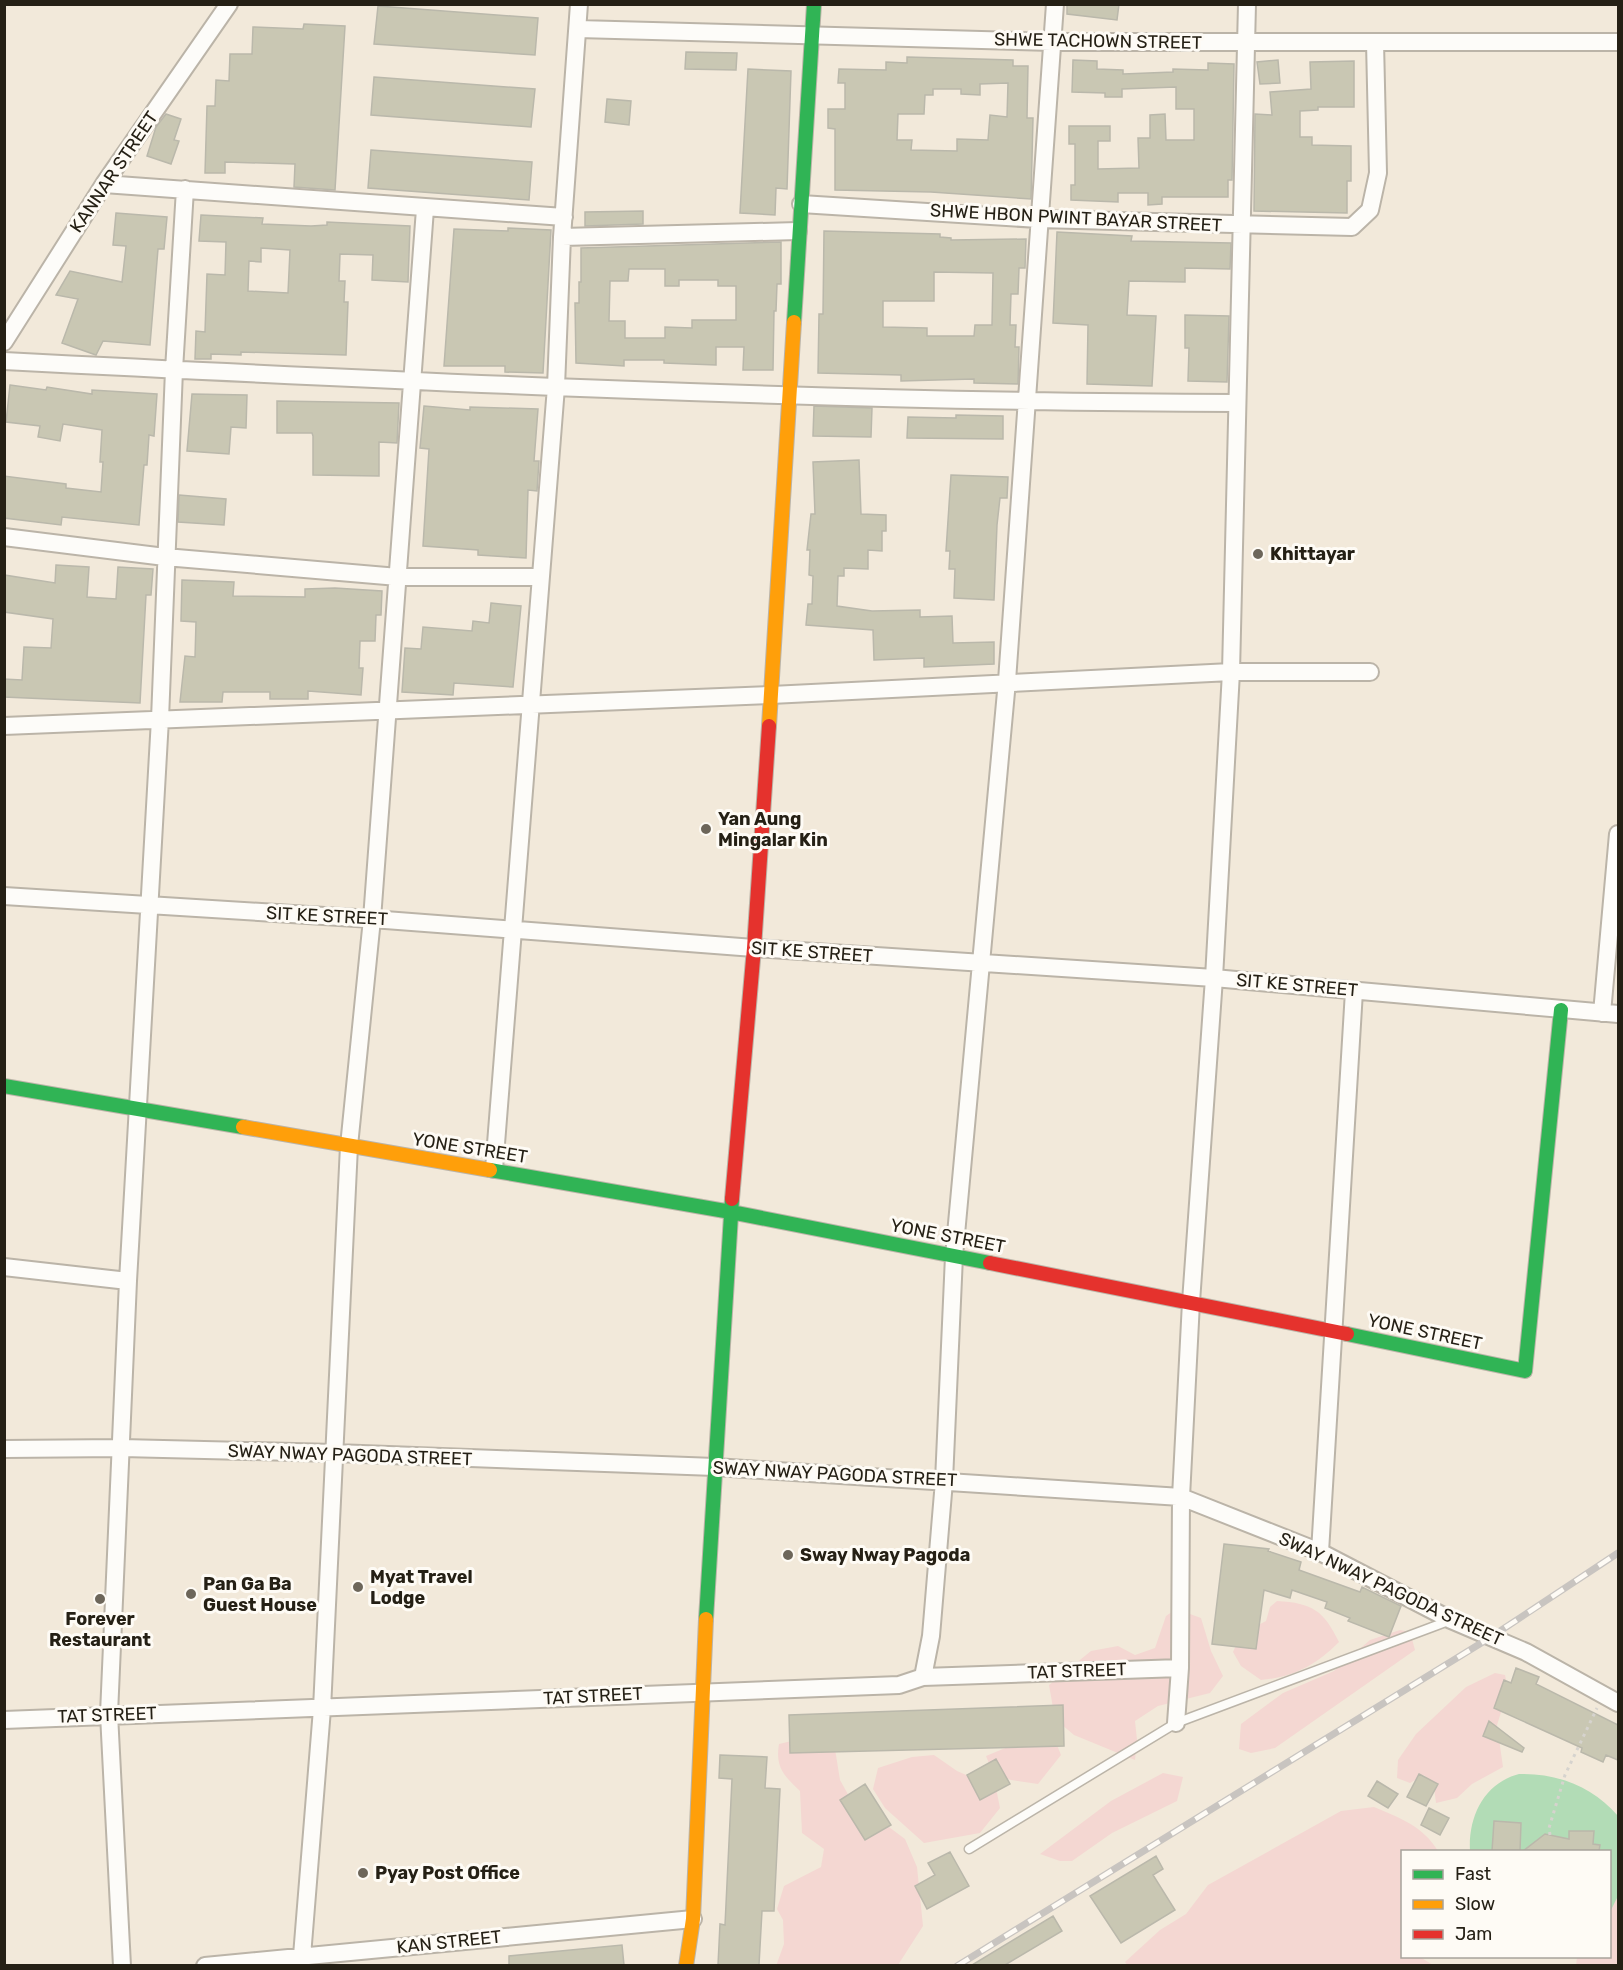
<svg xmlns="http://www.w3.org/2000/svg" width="1623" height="1970" font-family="Rubik,sans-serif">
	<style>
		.green { fill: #f4d7d2 }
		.water { fill: #b2dcb6 }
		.building { fill: #c9c7b3; stroke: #bab8ab; stroke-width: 1.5; fill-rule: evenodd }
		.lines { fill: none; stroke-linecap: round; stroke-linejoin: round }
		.lane-casing { stroke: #bbb4a8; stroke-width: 11 }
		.street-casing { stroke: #bbb4a8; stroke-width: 20 }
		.fast-casing { stroke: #bbb4a8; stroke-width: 16 }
		.slow-casing { stroke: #bbb4a8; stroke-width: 16 }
		.jam-casing { stroke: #bbb4a8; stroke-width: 16 }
		.path { stroke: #d6d3ce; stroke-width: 3; stroke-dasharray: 3 4.5; stroke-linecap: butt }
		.lane { stroke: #fdfcf9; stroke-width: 8 }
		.street { stroke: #fdfcf9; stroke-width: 16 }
		.fast { stroke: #30b455; stroke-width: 14 }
		.slow { stroke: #ff9f0a; stroke-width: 14 }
		.jam { stroke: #e5322d; stroke-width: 14 }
		.rail-casing { stroke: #c8c4c0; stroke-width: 7 }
		.rail { stroke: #fefbf5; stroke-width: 4.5; stroke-dasharray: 14; stroke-linecap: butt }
		.poi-dot { fill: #6d665a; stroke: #fefbf5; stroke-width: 2 }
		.labels { text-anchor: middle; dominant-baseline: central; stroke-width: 6; stroke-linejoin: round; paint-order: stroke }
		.street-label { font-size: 18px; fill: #252015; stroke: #fefbf5 }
		.poi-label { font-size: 18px; font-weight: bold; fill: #252015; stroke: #fefbf5; text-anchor: start }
	</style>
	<rect width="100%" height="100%" fill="#f2e9da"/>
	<path class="green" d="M 1277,1601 C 1313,1603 1324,1611 1339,1642 C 1316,1665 1294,1677 1261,1680 L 1241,1666 L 1233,1652 L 1241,1634 L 1266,1621 L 1270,1607 Z
		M 1176,1609 L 1201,1618 L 1211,1651 L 1223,1676 L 1210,1693 L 1158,1706 L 1135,1721 L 1137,1740 L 1135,1760 L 1074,1735 L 1055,1719 L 1049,1685 L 1091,1651 L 1118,1646 L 1135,1655 L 1155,1648 L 1166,1616 Z
		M 1400,1630 L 1410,1632 L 1415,1650 L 1275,1748 L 1251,1753 L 1239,1749 L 1241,1724 L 1283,1693 L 1334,1671 L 1370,1640 Z
		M 1495,1673 L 1505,1675 L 1508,1690 L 1497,1725 L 1503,1767 L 1472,1784 L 1457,1798 L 1436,1803 L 1434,1787 L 1424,1775 L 1410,1783 L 1397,1778 L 1398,1760 L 1416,1734 L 1466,1687 Z
		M 1053,1735 L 1061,1755 L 1038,1784 L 1011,1780 L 993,1773 L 986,1756 L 1015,1744 Z
		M 800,1739 L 835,1749 L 840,1780 L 850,1798 L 905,1839 L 917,1867 L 923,1926 L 898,1965 L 776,1966 L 784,1944 L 783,1920 L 777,1909 L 784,1886 L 821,1867 L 824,1849 L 802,1833 L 800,1791 C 784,1776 775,1767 779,1744 Z
		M 934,1755 L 957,1771 L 996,1788 L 1000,1808 L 980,1833 L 924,1843 L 885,1808 L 873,1789 L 878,1768 L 912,1757 Z
		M 1163,1773 L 1183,1777 L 1177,1801 L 1112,1833 L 1072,1861 L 1060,1861 L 1040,1854 L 1111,1801 Z
		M 1374,1807 C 1400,1818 1423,1826 1438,1851 L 1402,1852 L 1402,1956 L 1420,1957 L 1433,1965 L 1128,1966 L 1125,1962 L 1160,1930 L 1186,1914 L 1208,1885 L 1341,1811 Z
		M 1618,1867 L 1618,1965 L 1576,1966 L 1577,1957 L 1610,1956 L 1610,1879 Z"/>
	<path class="water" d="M 1519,1774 C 1558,1773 1593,1787 1618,1816 L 1618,1896 L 1610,1912 L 1610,1852 L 1470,1851 C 1468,1817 1484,1783 1519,1774 Z"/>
	<path class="building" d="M 1067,4 L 1119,4 L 1117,20 L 1067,14 Z
		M 378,6 L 538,18 L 535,55 L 374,44 Z
		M 304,24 L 345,26 L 335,190 L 294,187 L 295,164 L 225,162 L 225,173 L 205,173 L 207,106 L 215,106 L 216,80 L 229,81 L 230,54 L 252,54 L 253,27 L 303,29 Z
		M 686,52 L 737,53 L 736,70 L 685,69 Z
		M 907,57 L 1013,60 L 1013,66 L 1028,66 L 1027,118 L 1033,118 L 1031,199 L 931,192 L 835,190 L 835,129 L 828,128 L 828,109 L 845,109 L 845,83 L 838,83 L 839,69 L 886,70 L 886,62 L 907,63 ZM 1008,83 L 1007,117 L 990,115 L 988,140 L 957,139 L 957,151 L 911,150 L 912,140 L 897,140 L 898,114 L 924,114 L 925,95 L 933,95 L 933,89 L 961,89 L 961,94 L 980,95 L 980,84 Z
		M 1073,60 L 1097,61 L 1097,69 L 1123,70 L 1123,74 L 1173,72 L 1173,69 L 1208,70 L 1208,63 L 1234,64 L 1232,180 L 1228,180 L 1228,197 L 1162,197 L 1162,204 L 1148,205 L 1148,193 L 1118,193 L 1118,202 L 1071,200 L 1071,185 L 1075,185 L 1075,144 L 1069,144 L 1069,126 L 1110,126 L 1110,141 L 1098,141 L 1098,169 L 1139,168 L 1138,138 L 1150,138 L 1150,115 L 1165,114 L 1166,140 L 1194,140 L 1194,109 L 1176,109 L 1176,87 L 1122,89 L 1122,97 L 1105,97 L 1105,93 L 1072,92 Z
		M 1278,60 L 1280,83 L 1260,84 L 1257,62 Z
		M 1354,61 L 1354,107 L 1318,107 L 1318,110 L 1300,111 L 1300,137 L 1312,137 L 1312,145 L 1351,146 L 1351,181 L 1347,181 L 1347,213 L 1254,211 L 1255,114 L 1272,115 L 1270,92 L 1311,89 L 1310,62 Z
		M 748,69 L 791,71 L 787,189 L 776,188 L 775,215 L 740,213 Z
		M 374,77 L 535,89 L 531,127 L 371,115 Z
		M 607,99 L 631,101 L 629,125 L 605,122 Z
		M 166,114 L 181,119 L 174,140 L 179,141 L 171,164 L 147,156 L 156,127 Z
		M 371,150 L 532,162 L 529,200 L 368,188 Z
		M 643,211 L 643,224 L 585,226 L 585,212 Z
		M 116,213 L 167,217 L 164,249 L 158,249 L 150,345 L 103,341 L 96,355 L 62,343 L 78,299 L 56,295 L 70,271 L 122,282 L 126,246 L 113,245 Z
		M 201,215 L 263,218 L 262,224 L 311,226 L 327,225 L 327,222 L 410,226 L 408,282 L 372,280 L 373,255 L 340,254 L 339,281 L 345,281 L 344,302 L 348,302 L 346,355 L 241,352 L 241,355 L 211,354 L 211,359 L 195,359 L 196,331 L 205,332 L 207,274 L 225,275 L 226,242 L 199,241 ZM 261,248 L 290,250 L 288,293 L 248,291 L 249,261 L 261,262 Z
		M 508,228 L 551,230 L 543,373 L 505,372 L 505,366 L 444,366 L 454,229 L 508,231 Z
		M 824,231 L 940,234 L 940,237 L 951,238 L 951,240 L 1026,239 L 1025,268 L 1019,268 L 1018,294 L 1011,294 L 1010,325 L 1016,325 L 1015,347 L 1019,347 L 1018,384 L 974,383 L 974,379 L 901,381 L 901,375 L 818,373 L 819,314 L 823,314 ZM 934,272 L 993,273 L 992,325 L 975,325 L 974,336 L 927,336 L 927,328 L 883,327 L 883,301 L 934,301 Z
		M 1057,232 L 1132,236 L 1131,241 L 1231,243 L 1230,269 L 1185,268 L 1185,282 L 1129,281 L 1127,315 L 1156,316 L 1152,386 L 1087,384 L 1088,325 L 1053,323 Z
		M 781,242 L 781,284 L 777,284 L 776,311 L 774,311 L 773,370 L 743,370 L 744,347 L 716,347 L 716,365 L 664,363 L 664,360 L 624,360 L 624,366 L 576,363 L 575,303 L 579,303 L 579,282 L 581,282 L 581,248 ZM 629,269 L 665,269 L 665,286 L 679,286 L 679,280 L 718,280 L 718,286 L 736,286 L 736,320 L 692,320 L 692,328 L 665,327 L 665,338 L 625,338 L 625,321 L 609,321 L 610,281 L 628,281 Z
		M 1185,315 L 1229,316 L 1227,382 L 1188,381 L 1189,348 L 1185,348 Z
		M 10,385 L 46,390 L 47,387 L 92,394 L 92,390 L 157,394 L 154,436 L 149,435 L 147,465 L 144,465 L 139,525 L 62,517 L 61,525 L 4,518 L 4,476 L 66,484 L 66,488 L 101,492 L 103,462 L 100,462 L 102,430 L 63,424 L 60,441 L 38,437 L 40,426 L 6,422 Z
		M 192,394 L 247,395 L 246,428 L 231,427 L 229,454 L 187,451 Z
		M 277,401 L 399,403 L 397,443 L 379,442 L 379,476 L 313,475 L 313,436 L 312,433 L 277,433 Z
		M 424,406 L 470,410 L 470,407 L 538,409 L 534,461 L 539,461 L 537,491 L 528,490 L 526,558 L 478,555 L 478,550 L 423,546 L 429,449 L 420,448 Z
		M 814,406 L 872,408 L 871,437 L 813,436 Z
		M 956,415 L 1003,416 L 1003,439 L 907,438 L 908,417 L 956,418 Z
		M 859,460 L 861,514 L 886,515 L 886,531 L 882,531 L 882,551 L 868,550 L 868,569 L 844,568 L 844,576 L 838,576 L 837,606 L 872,611 L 920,610 L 920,617 L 952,616 L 953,643 L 994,642 L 994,664 L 924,667 L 924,658 L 874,660 L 873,630 L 806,625 L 808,604 L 812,604 L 813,576 L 809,575 L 810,550 L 807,550 L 811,514 L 815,514 L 813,462 Z
		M 951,475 L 1008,477 L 1007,498 L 1000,498 L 997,525 L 994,600 L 954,598 L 955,569 L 949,569 L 950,551 L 946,551 Z
		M 179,495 L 226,499 L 224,525 L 178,522 Z
		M 56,565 L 89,567 L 87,597 L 116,599 L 118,567 L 153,569 L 151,595 L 146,595 L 140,703 L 4,697 L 4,679 L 22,680 L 24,647 L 51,648 L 53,619 L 4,612 L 4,575 L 55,583 Z
		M 182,580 L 234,582 L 233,596 L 305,597 L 305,589 L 335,588 L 382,591 L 381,615 L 376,615 L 375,641 L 360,641 L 359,668 L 363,668 L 361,695 L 308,691 L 308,699 L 270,699 L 270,692 L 223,692 L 222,702 L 180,702 L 185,656 L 195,657 L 196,622 L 181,621 Z
		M 491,603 L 521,606 L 513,687 L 454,683 L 453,695 L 402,692 L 405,648 L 421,649 L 423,627 L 472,631 L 473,621 L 489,623 Z
		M 1224,1544 L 1269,1549 L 1268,1551 L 1301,1562 L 1299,1570 L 1360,1592 L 1362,1587 L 1401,1606 L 1389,1637 L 1348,1621 L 1350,1618 L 1325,1608 L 1327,1602 L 1292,1590 L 1290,1598 L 1264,1590 L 1256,1649 L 1212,1644 Z
		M 1516,1668 L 1539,1677 L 1536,1684 L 1618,1725 L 1618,1760 L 1606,1755 L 1603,1762 L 1581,1752 L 1582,1748 L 1494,1708 L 1504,1680 L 1511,1683 Z
		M 1063,1705 L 1064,1746 L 790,1753 L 789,1715 Z
		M 1489,1721 L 1524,1748 L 1522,1752 L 1483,1736 Z
		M 720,1755 L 767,1757 L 765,1788 L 780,1789 L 774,1911 L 762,1911 L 759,1965 L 718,1965 L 720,1924 L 725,1925 L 732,1779 L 719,1778 Z
		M 996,1759 L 1010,1784 L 980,1800 L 967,1775 Z
		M 1419,1774 L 1438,1784 L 1426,1806 L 1407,1797 Z
		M 1377,1781 L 1398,1794 L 1388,1808 L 1368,1796 Z
		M 865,1784 L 891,1825 L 865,1840 L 840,1800 Z
		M 1429,1808 L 1449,1818 L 1440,1835 L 1421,1825 Z
		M 1494,1821 L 1521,1823 L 1520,1851 L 1492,1851 Z
		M 1569,1831 L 1594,1831 L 1593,1844 L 1600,1845 L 1599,1851 L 1523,1851 L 1545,1834 L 1569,1839 Z
		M 950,1852 L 969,1886 L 927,1909 L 915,1886 L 935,1875 L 928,1863 Z
		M 1156,1856 L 1163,1869 L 1153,1875 L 1175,1910 L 1121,1943 L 1090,1896 Z
		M 1053,1916 L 1062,1931 L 1005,1965 L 972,1965 Z
		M 622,1945 L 624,1965 L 509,1965 L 509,1956 Z"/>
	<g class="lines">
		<g class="lane-casing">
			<path id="lane" d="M 969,1849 L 1176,1723 L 1451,1620"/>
		</g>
		<g class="street-casing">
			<path id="street" d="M 578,29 L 1052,42 L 1618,42
				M 104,184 L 564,217
				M 801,204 L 1038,219 L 1352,227 L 1370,210 L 1378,173 L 1375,42
				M 562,237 L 798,231
				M 4,342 L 104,184 L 229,4
				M 4,361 C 415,382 826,402 1237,403
				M 4,537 L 165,557 L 398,577 L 540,577
				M 4,726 L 771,695 L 1231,672 L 1370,672
				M 4,896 L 372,919 L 754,948 L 1214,978 L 1618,1014
				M 1602,1013 L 1618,834
				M 494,1169 L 556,387 L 562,237 L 579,4
				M 4,1267 L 128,1281
				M 4,1449 L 122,1448 L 335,1453 L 715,1467 L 1181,1497 L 1320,1552 L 1451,1620 L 1526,1652 L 1618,1703
				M 1320,1552 L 1354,991
				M 923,1677 L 931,1636 L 944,1481 L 954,1256 L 1007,681 L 1055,4
				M 4,1720 L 899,1685 L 923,1677 L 1180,1668
				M 1176,1723 L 1180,1668 L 1181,1497 L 1191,1302 L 1214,978 L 1231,672 L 1247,4
				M 302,1956 L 322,1709 L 349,1146 L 372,919 L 425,209
				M 122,1966 L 109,1714 L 128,1281 L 160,719 L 174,370 L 185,189
				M 205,1966 L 693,1919"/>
		</g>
		<g class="fast-casing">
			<path id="fast" d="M 794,322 L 814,4
				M 4,1086 L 243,1127
				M 490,1170 L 731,1212 L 990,1263
				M 1347,1334 L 1525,1371 L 1561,1010
				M 706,1619 L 732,1199"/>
		</g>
		<g class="slow-casing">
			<path id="slow" d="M 769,726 L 794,322
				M 243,1127 L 490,1170
				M 686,1966 L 693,1919 L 706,1619"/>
		</g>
		<g class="jam-casing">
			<path id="jam" d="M 732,1199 L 754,948 L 769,726
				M 990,1263 L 1347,1334"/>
		</g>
		<path class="path" d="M 1550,1835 L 1549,1828 L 1565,1775 L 1597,1708"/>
		<use href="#lane" class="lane"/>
		<use href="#street" class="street"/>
		<use href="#fast" class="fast"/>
		<use href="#slow" class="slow"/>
		<use href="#jam" class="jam"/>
		<g class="rail-casing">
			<path id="rail" d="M 957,1966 L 1491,1637 L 1618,1553"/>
		</g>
		<use href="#rail" class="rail"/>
	</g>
	<g class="poi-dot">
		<circle cx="1258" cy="554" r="6"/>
		<circle cx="706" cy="829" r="6"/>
		<circle cx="788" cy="1555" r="6"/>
		<circle cx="358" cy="1587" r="6"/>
		<circle cx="191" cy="1594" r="6"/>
		<circle cx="100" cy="1599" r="6"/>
		<circle cx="363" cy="1873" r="6"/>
	</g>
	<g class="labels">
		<g class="street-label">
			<text transform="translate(1098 41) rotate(1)">SHWE TACHOWN STREET</text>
			<text transform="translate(114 172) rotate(-56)">KANNAR STREET</text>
			<text transform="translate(1076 218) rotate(3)">SHWE HBON PWINT BAYAR STREET</text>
			<text transform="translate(327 916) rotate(3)">SIT KE STREET</text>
			<text transform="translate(812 952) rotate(4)">SIT KE STREET</text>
			<text transform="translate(1297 985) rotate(5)">SIT KE STREET</text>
			<text transform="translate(470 1148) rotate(9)">YONE STREET</text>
			<text transform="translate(948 1236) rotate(11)">YONE STREET</text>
			<text transform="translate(1425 1332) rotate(12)">YONE STREET</text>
			<text transform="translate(350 1455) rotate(2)">SWAY NWAY PAGODA STREET</text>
			<text transform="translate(835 1474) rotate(3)">SWAY NWAY PAGODA STREET</text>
			<text transform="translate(1391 1589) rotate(25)">SWAY NWAY PAGODA STREET</text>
			<text transform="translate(1077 1671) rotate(-2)">TAT STREET</text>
			<text transform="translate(593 1696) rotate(-3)">TAT STREET</text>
			<text transform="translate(107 1715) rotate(-2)">TAT STREET</text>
			<text transform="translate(449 1942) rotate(-6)">KAN STREET</text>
		</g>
		<g class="poi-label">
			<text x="1270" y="554">Khittayar</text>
			<text x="718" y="819">Yan Aung<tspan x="718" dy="21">Mingalar Kin</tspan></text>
			<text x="800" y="1555">Sway Nway Pagoda</text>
			<text x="370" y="1577">Myat Travel<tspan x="370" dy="21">Lodge</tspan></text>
			<text x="203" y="1584">Pan Ga Ba<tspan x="203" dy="21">Guest House</tspan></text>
			<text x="100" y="1619" text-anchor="middle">Forever<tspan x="100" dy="21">Restaurant</tspan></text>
			<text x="375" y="1873">Pyay Post Office</text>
		</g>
	</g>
	<rect width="1623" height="1970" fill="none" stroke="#252015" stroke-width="12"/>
	<rect x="1401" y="1850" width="210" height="108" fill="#fefbf5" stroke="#a7a39b" stroke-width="1.5"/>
	<rect x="1413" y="1870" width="30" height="9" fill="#30b455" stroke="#a7a39b" stroke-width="1.5"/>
	<text x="1455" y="1880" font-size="18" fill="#252015">Fast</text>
	<rect x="1413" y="1900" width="30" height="9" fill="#ff9f0a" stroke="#a7a39b" stroke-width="1.5"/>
	<text x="1455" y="1910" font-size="18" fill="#252015">Slow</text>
	<rect x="1413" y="1930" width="30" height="9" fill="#e5322d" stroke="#a7a39b" stroke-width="1.5"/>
	<text x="1455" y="1940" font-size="18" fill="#252015">Jam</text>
</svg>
